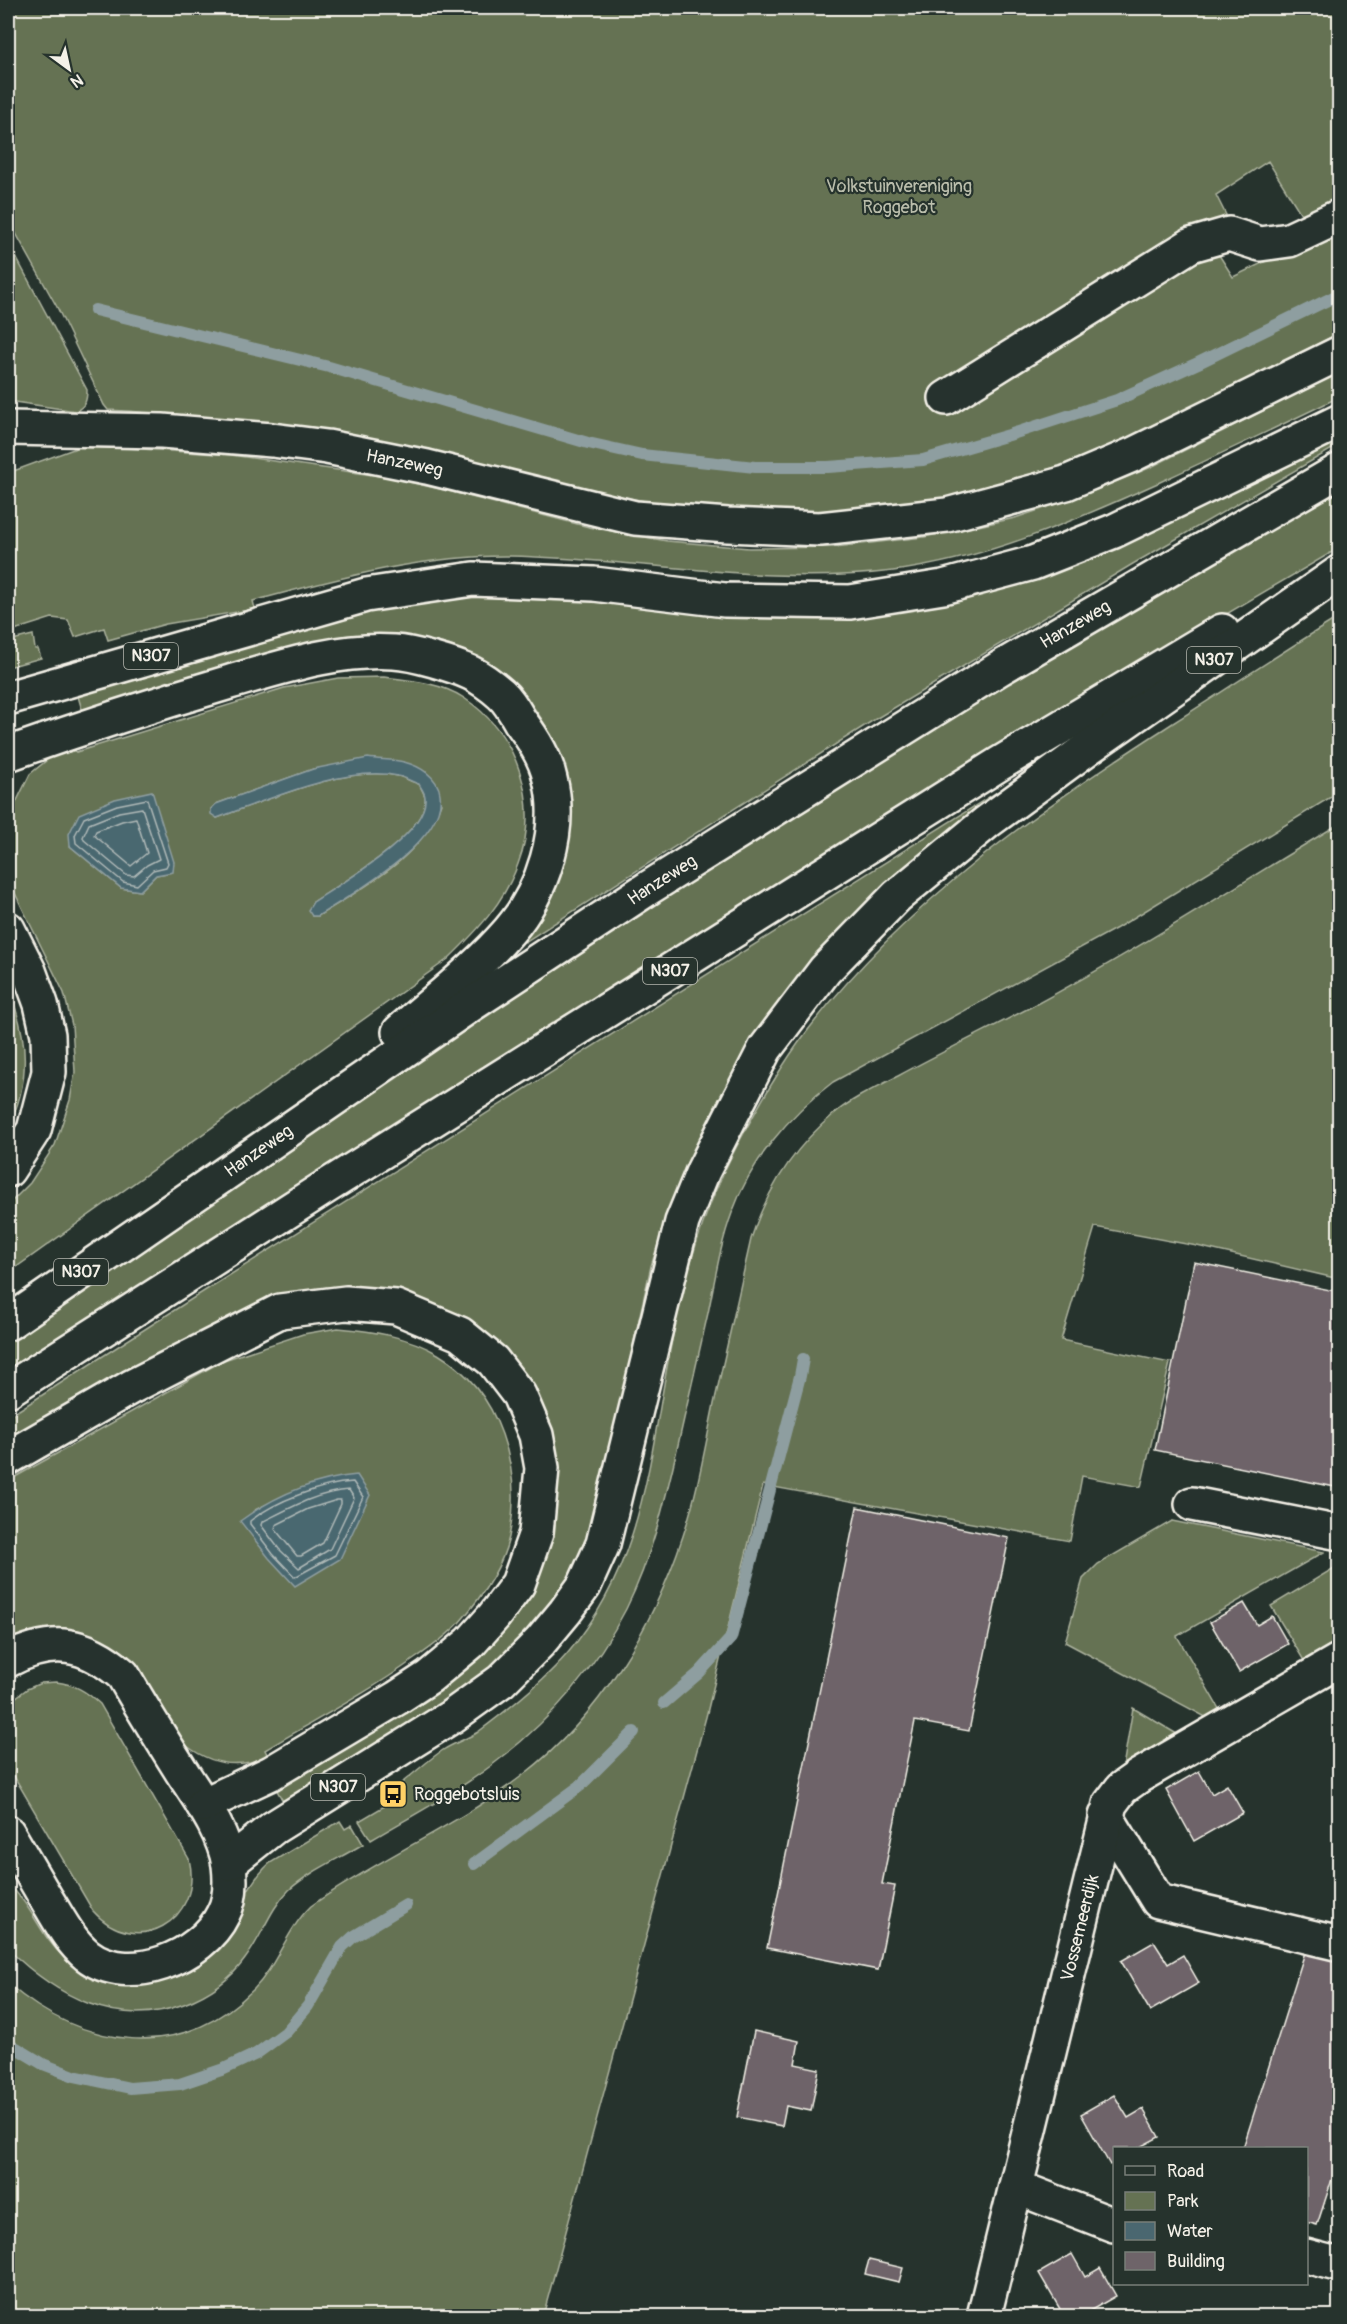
<svg xmlns="http://www.w3.org/2000/svg" width="1347" height="2324" font-family="Pangolin,sans-serif">
	<style>
		.green { fill: #657253; stroke: #acb29e; stroke-width: 1.5; fill-rule: evenodd }
		.water { fill: #4a6770; stroke: #8e9ea0; stroke-width: 1.5 }
		.lines { fill: none; stroke-linecap: round; stroke-linejoin: round }
		.shore { stroke: #b0bab8; stroke-width: 1.5 }
		.stream { stroke: #8e9ea0; stroke-width: 12 }
		.building { fill: #6e6469; stroke: #f4f1e8; stroke-width: 1.5 }
		.minor-casing { stroke: #f4f1e8; stroke-width: 38 }
		.major-casing { stroke: #f4f1e8; stroke-width: 38 }
		.highway-casing { stroke: #f4f1e8; stroke-width: 38 }
		.minor { stroke: #26332d; stroke-width: 33 }
		.major { stroke: #26332d; stroke-width: 33 }
		.highway { stroke: #26332d; stroke-width: 33 }
		.labels { text-anchor: middle; dominant-baseline: central; stroke-width: 4.5; stroke-linejoin: round; paint-order: stroke }
		.shield { fill: #26332d; stroke: #b6b8b0; stroke-width: 1.5 }
		.shield-label { font-size: 16px; font-weight: bold; fill: #f4f1e8 }
		.park-label { font-size: 18px; fill: #bbbeac; stroke: #26332d }
		.street-label { font-size: 18px; fill: #f4f1e8; stroke: #26332d }
		.poi-label { font-size: 18px; fill: #f4f1e8; stroke: #26332d; text-anchor: start }
	</style>
	<rect width="100%" height="100%" fill="#26332d"/>
	<filter id="ink" filterUnits="userSpaceOnUse"><feTurbulence type="fractalNoise" baseFrequency=".0167" numOctaves="2"/><feDisplacementMap in="SourceGraphic" scale="12" xChannelSelector="R" yChannelSelector="G"/><feConvolveMatrix kernelMatrix="1 2 1 2 8 2 1 2 1" color-interpolation-filters="sRGB"/></filter>
	<g filter="url(#ink)">
		<path class="green" d="M 8,8 L 1339,8 L 1339,206 L 1306,222 L 1268,161 L 1216,195 L 1226,215 L 933,398 L 1214,247 L 1233,277 L 1339,226 L 1339,333 C 1217,394 1091,468 957,495 C 881,511 804,514 727,509 C 708,508 689,508 670,505 C 580,492 490,463 401,444 C 305,424 206,416 108,410 L 104,405 L 57,307 L 8,219 Z
			M 8,242 L 87,390 C 87,401 85,406 76,411 L 8,401 Z
			M 1339,373 L 1339,397 C 1280,426 1220,454 1160,482 C 1074,521 987,559 893,571 C 764,587 637,558 509,556 C 421,555 337,579 253,601 L 255,609 L 166,624 L 108,640 L 104,628 L 75,637 L 68,620 L 52,618 L 8,632 L 8,473 L 79,447 L 112,447 L 231,455 L 387,477 L 444,490 L 589,527 L 667,541 L 749,548 L 835,547 L 924,537 L 969,528 L 1015,518 L 1084,495 L 1149,468 Z
			M 1339,437 L 1339,445 L 1131,565 L 869,723 L 525,942 L 523,938 C 542,909 563,879 568,844 C 581,763 534,678 457,648 C 431,638 403,636 376,635 L 83,713 L 77,693 L 288,630 L 418,599 L 498,594 L 853,614 Z
			M 1339,488 L 1339,548 L 1012,740 L 8,1373 L 8,1343 L 114,1266 L 562,961 L 959,711 Z
			M 1339,617 L 1339,792 L 1117,928 L 833,1082 C 789,1115 751,1160 732,1213 C 720,1245 715,1280 708,1313 C 698,1357 688,1401 678,1445 C 665,1501 652,1557 626,1609 C 596,1667 552,1718 501,1758 C 461,1790 415,1814 371,1840 L 359,1821 L 405,1794 L 400,1784 C 415,1773 428,1760 443,1750 C 454,1743 467,1739 478,1732 C 509,1709 542,1683 567,1654 C 648,1559 650,1446 674,1330 C 687,1267 707,1201 738,1144 C 759,1105 781,1065 808,1030 C 906,902 1039,809 1173,723 C 1229,688 1283,651 1339,617 Z
			M 33,635 L 35,649 L 38,649 L 41,658 L 8,667 L 8,641 Z
			M 384,677 C 410,680 442,683 464,698 C 518,734 541,804 518,864 C 504,903 477,931 448,959 L 8,1273 L 8,1205 L 30,1183 L 55,1145 L 70,1100 L 75,1072 L 72,1025 L 64,993 L 8,879 L 8,819 L 30,774 L 58,751 L 72,746 L 76,752 L 284,688 L 338,678 ZM 313,769 L 426,772 L 441,803 C 422,858 365,886 318,916 L 312,916 L 313,902 C 340,884 429,834 425,797 C 424,793 421,788 419,784 C 412,782 405,778 398,776 C 347,764 265,801 217,818 L 211,809 L 216,804 ZM 70,846 L 172,872 L 156,875 L 140,891 L 121,888 Z
			M 1008,785 L 1010,789 L 745,1055 L 721,1095 L 694,1148 L 670,1208 L 651,1266 L 631,1355 L 619,1430 L 592,1536 L 555,1605 L 473,1687 L 284,1803 L 274,1785 L 462,1670 C 515,1630 549,1577 555,1510 C 556,1500 559,1485 556,1474 C 553,1466 546,1458 541,1451 C 529,1430 516,1409 504,1388 C 496,1375 470,1326 461,1318 C 438,1300 382,1287 353,1286 C 286,1284 227,1319 170,1349 C 115,1379 62,1410 8,1441 L 8,1417 L 198,1295 Z
			M 1339,824 L 1339,1279 L 1197,1246 L 1095,1227 L 1061,1340 L 1170,1363 L 1141,1487 L 1082,1476 L 1070,1541 L 763,1485 L 706,1717 L 543,2316 L 8,2316 L 8,1984 C 83,2048 179,2064 254,1989 C 278,1964 286,1930 311,1906 C 379,1858 457,1826 523,1775 C 600,1716 653,1627 683,1536 C 697,1494 705,1448 714,1404 C 726,1349 739,1294 751,1239 C 767,1189 794,1147 835,1113 C 853,1098 877,1087 898,1076 C 942,1052 987,1030 1031,1007 C 1136,951 1237,885 1339,824 Z
			M 8,981 L 13,991 L 10,993 C 28,1038 31,1082 8,1127 Z
			M 338,1328 C 373,1331 407,1336 438,1354 C 500,1391 523,1470 509,1537 C 502,1569 480,1599 459,1623 C 446,1637 429,1649 413,1660 C 366,1694 315,1720 265,1750 L 268,1756 C 239,1769 212,1765 187,1746 C 158,1707 142,1654 93,1637 C 85,1634 74,1635 66,1634 C 44,1632 27,1632 8,1641 L 8,1481 L 224,1360 L 303,1334 ZM 357,1476 L 255,1510 C 289,1493 317,1479 357,1476 Z
			M 1172,1521 L 1324,1552 L 1177,1636 L 1222,1714 L 1211,1720 L 1065,1642 L 1083,1579 L 1098,1564 Z
			M 1339,1565 L 1339,1644 L 1306,1664 L 1271,1606 Z
			M 56,1682 C 74,1684 86,1691 100,1704 L 189,1859 C 204,1921 136,1959 93,1911 L 8,1766 L 8,1708 L 15,1698 L 27,1689 L 41,1683 Z
			M 1133,1708 L 1182,1737 L 1123,1767 Z
			M 340,1821 L 345,1829 L 352,1825 L 363,1844 C 339,1859 310,1871 289,1890 C 269,1910 262,1937 245,1959 C 230,1980 208,1995 184,2004 C 117,2030 55,1995 8,1949 L 8,1884 C 32,1905 40,1936 64,1957 C 106,1994 179,1994 217,1949 C 221,1943 224,1935 227,1928 C 240,1905 250,1881 270,1863 Z"/>
		<path class="water" d="M 368,758 C 379,760 393,759 404,762 C 420,766 438,777 440,794 C 447,841 352,894 318,916 L 312,916 L 308,910 L 313,902 C 340,884 429,834 425,797 C 425,793 421,788 419,784 C 412,782 405,777 398,776 C 347,764 265,801 217,818 L 211,814 L 211,809 L 216,804 L 313,769 Z
			M 152,791 L 174,862 L 173,872 L 156,875 L 140,891 L 121,888 L 70,846 L 69,834 L 79,814 L 115,799 Z
			M 357,1475 L 370,1495 L 340,1559 L 295,1586 L 269,1558 L 240,1521 C 274,1496 315,1479 357,1475 Z"/>
		<g class="lines">
			<path class="shore" d="M 147,799 L 168,863 L 166,867 L 153,870 L 137,885 L 123,882 L 76,843 L 75,835 L 84,818 L 117,805 Z
				M 142,808 L 159,859 L 147,865 L 134,876 L 126,875 L 84,840 L 83,837 L 89,824 L 119,812 Z
				M 136,818 L 147,853 L 131,866 L 94,835 L 96,831 L 122,821 Z
				M 353,1482 L 363,1497 L 335,1555 L 295,1577 L 273,1554 L 250,1524 L 250,1521 C 275,1501 321,1484 353,1482 Z
				M 349,1490 L 354,1498 L 330,1549 L 299,1568 L 279,1549 L 261,1525 L 262,1522 C 290,1508 318,1492 349,1490 Z
				M 337,1500 L 341,1500 L 341,1504 L 323,1543 L 301,1556 L 297,1556 L 275,1529 L 276,1525 L 308,1509 Z"/>
			<path class="stream" d="M 95,310 L 329,367 L 588,443 L 642,455 L 755,467 L 828,467 L 923,460 L 1009,435 L 1117,400 L 1198,363 L 1340,294
				M 664,1703 L 699,1673 L 731,1638 L 800,1376 L 803,1359
				M 474,1864 L 580,1786 L 634,1732
				M 8,2043 L 43,2064 L 74,2076 L 130,2088 L 180,2084 L 224,2069 L 256,2054 L 286,2032 L 308,2006 L 342,1947 L 353,1937 L 406,1905"/>
		</g>
		<path class="building" d="M 1194,1262 L 1340,1292 L 1340,1488 L 1155,1450 Z
			M 857,1507 L 1009,1538 L 969,1731 L 915,1721 L 882,1884 L 895,1886 L 878,1970 L 767,1948 Z
			M 1244,1603 L 1257,1625 L 1272,1616 L 1288,1644 L 1239,1672 L 1210,1622 Z
			M 1199,1771 L 1212,1794 L 1227,1785 L 1243,1813 L 1194,1841 L 1166,1790 Z
			M 1340,1903 L 1340,1931 L 1332,1928 Z
			M 1154,1942 L 1168,1964 L 1183,1955 L 1199,1983 L 1150,2011 L 1121,1961 Z
			M 1306,1949 L 1340,1960 L 1340,2155 L 1317,2225 L 1306,2222 L 1306,2148 L 1243,2148 Z
			M 754,2031 L 799,2041 L 795,2064 L 819,2069 L 811,2111 L 786,2106 L 782,2126 L 737,2117 Z
			M 1114,2095 L 1128,2118 L 1143,2109 L 1159,2137 L 1138,2148 L 1114,2148 L 1114,2162 L 1110,2165 L 1081,2114 Z
			M 1072,2254 L 1085,2277 L 1100,2268 L 1116,2296 L 1081,2316 L 1064,2316 L 1039,2273 Z
			M 869,2260 L 903,2268 L 899,2282 L 865,2274 Z"/>
		<g class="lines">
			<g class="minor-casing">
				<g id="minor">
					<path d="M 946,398 L 1191,245 L 1229,234 L 1260,244 L 1289,240 L 1340,216"/>
					<path id="s1" d="M 8,428 L 162,431 L 272,440 L 327,447 L 427,467 L 635,518 L 728,525 L 820,529 L 947,515 L 1066,483 L 1132,455 L 1340,353"/>
					<path d="M 8,929 L 29,971 L 41,1004 L 48,1035 L 49,1072 L 34,1130 L 8,1170"/>
					<path d="M 1192,1504 L 1340,1533"/>
					<path d="M 1106,1816 L 1158,1901 L 1340,1944"/>
					<path d="M 1016,2187 L 1114,2225"/>
					<path d="M 1306,2256 L 1340,2265"/>
					<path id="s2" d="M 984,2316 L 1110,1804 L 1122,1788 L 1139,1776 L 1340,1660"/>
				</g>
			</g>
			<g class="major-casing">
				<path id="major" d="M 8,1660 C 53,1637 85,1642 123,1675 C 142,1708 162,1740 182,1772 C 200,1800 224,1832 229,1865 C 231,1882 231,1899 223,1914 C 202,1958 128,1987 87,1955 C 69,1940 59,1919 47,1900 C 34,1878 21,1855 8,1833"/>
			</g>
			<g class="highway-casing">
				<g id="highway">
					<path d="M 8,698 L 366,595 L 473,579 L 594,584 L 725,600 L 850,602 L 943,587 L 1033,563 L 1114,531 L 1340,421"/>
					<path d="M 8,754 C 81,728 155,704 230,682 C 282,667 339,648 394,652 C 413,653 454,665 471,673 C 481,678 493,687 501,694 C 509,701 515,712 520,721 C 532,737 546,759 550,779 C 563,830 543,892 509,931 C 477,968 436,999 399,1032"/>
					<path id="s3" d="M 8,1323 L 469,1006 L 650,887 L 1000,668 L 1340,470"/>
					<path d="M 8,1390 L 324,1188 L 999,764 L 1222,631"/>
					<path d="M 8,1458 L 131,1387 L 280,1311 L 346,1303 L 396,1307 L 460,1334 L 493,1361 L 519,1395 L 536,1435 L 542,1468 L 536,1533 L 518,1584 L 494,1616 L 470,1643 L 429,1677 L 397,1698 L 271,1773 L 203,1805"/>
					<path d="M 229,1863 L 273,1828 L 451,1717 L 501,1681 L 540,1642 L 565,1612 L 584,1586 L 603,1544 L 682,1222 L 703,1171 L 765,1049 L 825,970 L 897,896 L 987,822 L 1088,748 L 1340,572"/>
				</g>
			</g>
			<use href="#minor" class="minor"/>
			<use href="#major" class="major"/>
			<use href="#highway" class="highway"/>
		</g>
	</g>
	<defs>
		<g id="bus-square" transform="scale(1.5)"><rect x="-9" y="-9" width="18" height="18" rx="4" fill="#ffd166" stroke="#26332d"/><path d="M-5-6H5V4H4V6H2V4H-2V6H-4V4H-5ZM-3.5-4V0h7V-4ZM-3.5 1.2v1.5H-2V1.2ZM2 1.2v1.5H3.5V1.2Z" fill="#111"/></g>
	</defs>
	<g fill-rule="evenodd">
		<use href="#bus-square" x="393" y="1794"/>
	</g>
	<g class="labels">
		<g class="shield">
			<rect x="124" y="643" width="54" height="26" rx="4.5"/>
			<rect x="1187" y="647" width="54" height="26" rx="4.5"/>
			<rect x="643" y="958" width="54" height="26" rx="4.5"/>
			<rect x="54" y="1259" width="54" height="26" rx="4.5"/>
			<rect x="311" y="1774" width="54" height="26" rx="4.5"/>
		</g>
		<g class="shield-label">
			<text x="151" y="656">N307</text>
			<text x="1214" y="660">N307</text>
			<text x="670" y="971">N307</text>
			<text x="81" y="1272">N307</text>
			<text x="338" y="1787">N307</text>
		</g>
		<g class="park-label">
			<text x="899" y="186">Volkstuinvereniging<tspan x="899" dy="21">Roggebot</tspan></text>
		</g>
		<g class="street-label">
			<text stroke="none"><textPath href="#s1" startOffset="399">Hanzeweg</textPath></text>
			<text stroke="none"><textPath href="#s3" startOffset="1276">Hanzeweg</textPath></text>
			<text stroke="none"><textPath href="#s3" startOffset="790">Hanzeweg</textPath></text>
			<text stroke="none"><textPath href="#s3" startOffset="304">Hanzeweg</textPath></text>
			<text stroke="none"><textPath href="#s2" startOffset="400">Vossemeerdijk</textPath></text>
		</g>
		<g class="poi-label">
			<text x="414" y="1794">Roggebotsluis</text>
		</g>
	</g>
	<rect width="1347" height="2324" fill="none" stroke="#26332d" stroke-width="30"/>
	<rect x="15" y="15" width="1317" height="2294" fill="none" stroke="#f4f1e8" stroke-width="2" filter="url(#ink)"/>
	<rect x="1113" y="2147" width="195" height="138" fill="#26332d" stroke="#787f78" stroke-width="1.5"/>
	<rect x="1125" y="2166" width="30" height="9" fill="#26332d" stroke="#787f78" stroke-width="1.5"/>
	<text x="1167" y="2177" font-size="18" fill="#f4f1e8">Road</text>
	<rect x="1125" y="2192" width="30" height="18" fill="#657253" stroke="#787f78" stroke-width="1.5"/>
	<text x="1167" y="2207" font-size="18" fill="#f4f1e8">Park</text>
	<rect x="1125" y="2222" width="30" height="18" fill="#4a6770" stroke="#787f78" stroke-width="1.5"/>
	<text x="1167" y="2237" font-size="18" fill="#f4f1e8">Water</text>
	<rect x="1125" y="2252" width="30" height="18" fill="#6e6469" stroke="#787f78" stroke-width="1.5"/>
	<text x="1167" y="2267" font-size="18" fill="#f4f1e8">Building</text>
	<g transform="translate(69 69) rotate(147)" stroke="#26332d" stroke-width="4.5" paint-order="stroke">
	<path d="M0-4.5L10 22L0 15L-10 22Z" fill="#f4f1e8"/>
	<text y="-9" font-size="16" font-weight="bold" text-anchor="middle" fill="#f4f1e8">N</text>
	</g>
</svg>
